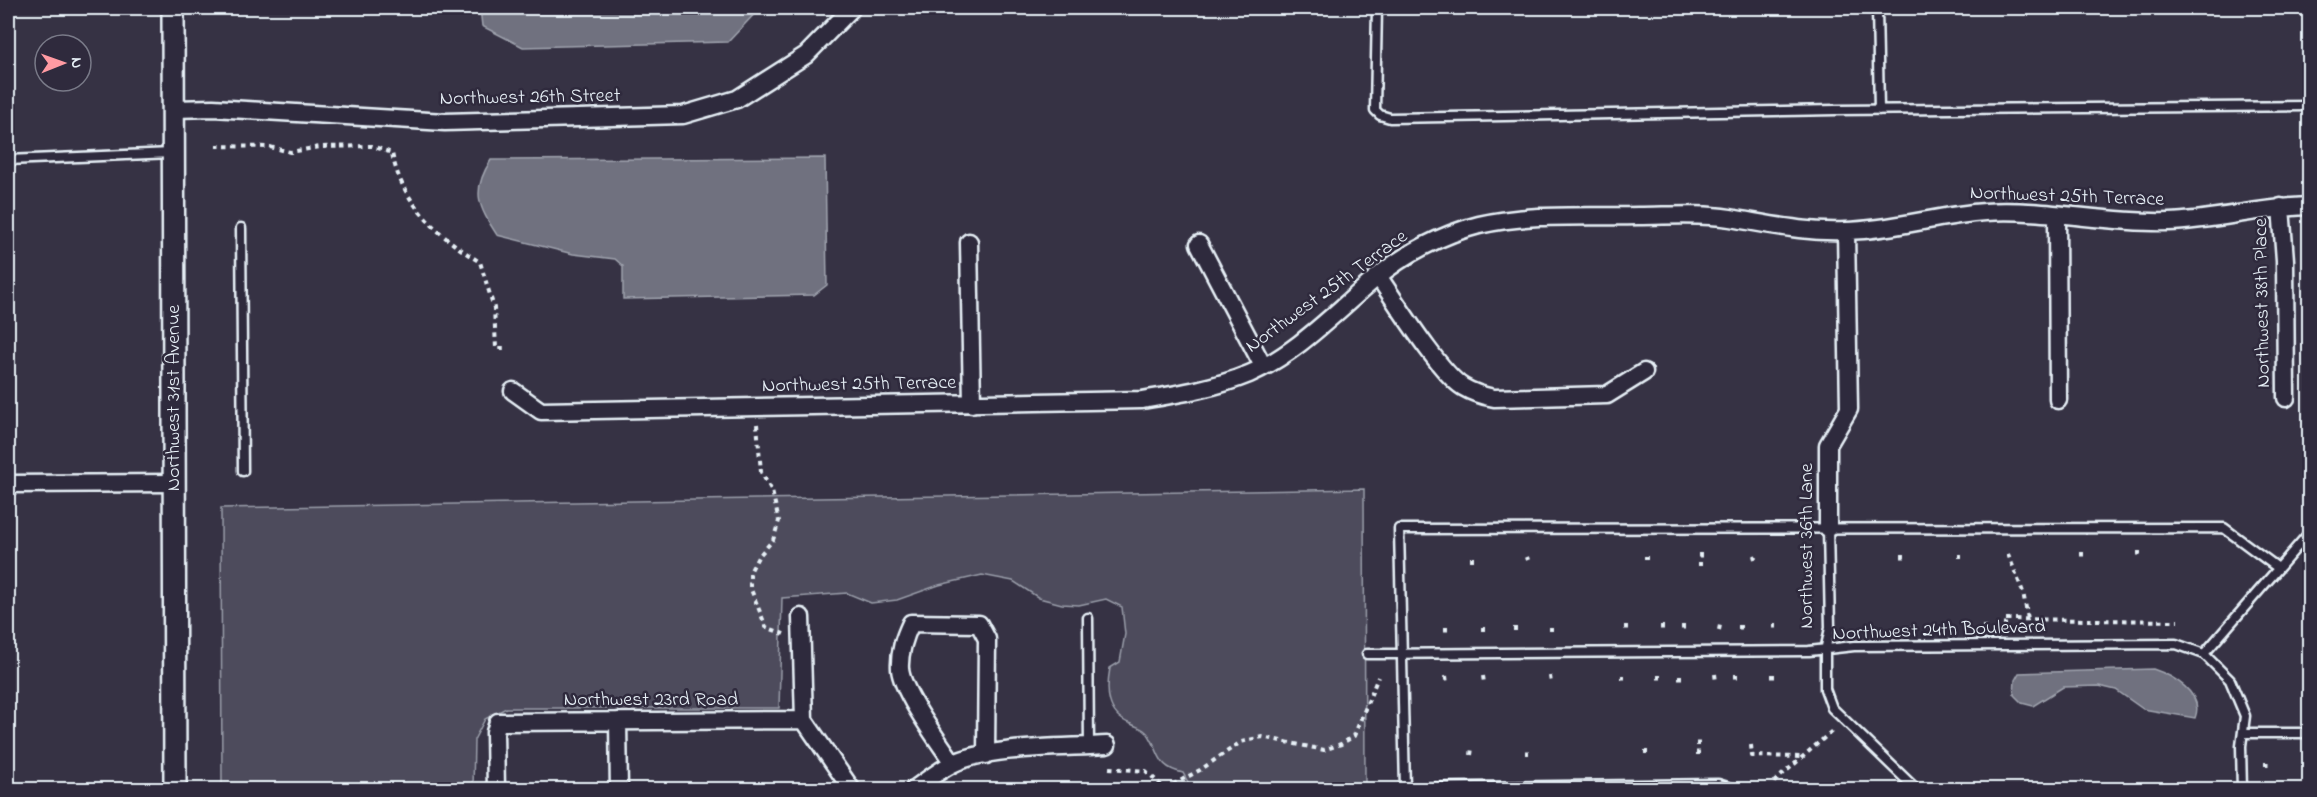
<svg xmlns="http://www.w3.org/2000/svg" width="2317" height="797" font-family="'Indie Flower',sans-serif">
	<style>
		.green { fill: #4d4b5c; stroke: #9a9eaa; stroke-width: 1.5 }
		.water { fill: #70717f; stroke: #a0a4af; stroke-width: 1.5 }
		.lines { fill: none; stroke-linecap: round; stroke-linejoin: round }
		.service-casing { stroke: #e8f1f8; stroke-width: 13 }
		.minor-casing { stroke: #e8f1f8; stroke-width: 21 }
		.tertiary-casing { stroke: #e8f1f8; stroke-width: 26 }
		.path { stroke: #e8f1f8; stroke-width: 4; stroke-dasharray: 4.5 4.5; stroke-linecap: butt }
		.service { stroke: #2f2a3d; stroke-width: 8 }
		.minor { stroke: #2f2a3d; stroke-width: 16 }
		.tertiary { stroke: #2f2a3d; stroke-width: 21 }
		.labels { text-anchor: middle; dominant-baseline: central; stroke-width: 5; stroke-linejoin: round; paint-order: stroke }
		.street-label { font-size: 20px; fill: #e8f1f8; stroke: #2f2a3d }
	</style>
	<rect width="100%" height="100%" fill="#363244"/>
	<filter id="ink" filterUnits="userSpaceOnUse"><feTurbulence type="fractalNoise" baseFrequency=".0167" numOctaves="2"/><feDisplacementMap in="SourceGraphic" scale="12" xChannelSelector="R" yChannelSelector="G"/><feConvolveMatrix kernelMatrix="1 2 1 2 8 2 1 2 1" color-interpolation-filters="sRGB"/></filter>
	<g filter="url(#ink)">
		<path class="green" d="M 1364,489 L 1365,789 L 1186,789 L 1189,784 L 1183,773 C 1157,767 1161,755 1150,737 C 1145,728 1139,728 1131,724 C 1106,715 1106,690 1110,668 L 1120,662 L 1125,634 L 1122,607 L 1106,599 L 1079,605 L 1062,604 L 1039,598 L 1013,581 L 982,575 L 939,585 L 897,600 L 871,603 L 847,593 L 782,598 L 779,708 L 506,708 L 485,719 L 474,740 L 473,789 L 222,789 L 221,508 Z"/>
		<path class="water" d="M 480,8 L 760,8 L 728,42 L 523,47 L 482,26 Z
			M 825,158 L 827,285 L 814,295 L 623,299 L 623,266 L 615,259 L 573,254 L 497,235 C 478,206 471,191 491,160 Z
			M 2153,669 C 2171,675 2205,693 2195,718 L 2143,709 L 2116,690 L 2099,686 L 2063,687 L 2033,706 L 2022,703 L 2014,695 L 2015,680 L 2019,673 Z"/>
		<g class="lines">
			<g class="service-casing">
				<path id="service" d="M 1377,8 L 1375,110 L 1380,115 L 1390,118 L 1835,110 L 2310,106
					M 1877,8 L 1879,110
					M 8,160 L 172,153
					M 241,228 L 243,471
					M 1828,528 L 1830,628 L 1825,651 L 1825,689 L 1832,708 L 1917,790
					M 1088,618 L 1089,747
					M 1367,654 L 1809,651 L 1854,646 L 2176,644 L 2204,654 L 2230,680 L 2245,716 L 2241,746 L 2242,790
					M 2204,654 L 2310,532
					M 2245,733 L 2310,733
					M 1737,790 L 1718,784 L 1405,788 L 1399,529 L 2224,528 L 2278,568"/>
			</g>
			<g class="minor-casing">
				<path id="minor" d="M 174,109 L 213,108 L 445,122 L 683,115 L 737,99 L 806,55 L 852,8
					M 2281,207 L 2285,260 L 2286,398
					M 2057,215 L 2058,400
					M 969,242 L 972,404
					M 1199,244 L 1263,366
					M 1378,276 C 1396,302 1439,372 1463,387 C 1473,393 1483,396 1494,398 L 1607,395 L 1644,372
					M 513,391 L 541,411 L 1142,400 C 1178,394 1215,388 1249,374 C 1298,353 1336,311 1376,278 C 1404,254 1443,234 1479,225 C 1531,213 1585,217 1638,216 C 1668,216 1700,213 1730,218 C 1768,224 1806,233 1846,231 C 1893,230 1939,215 1985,212 C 2046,208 2108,224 2169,222 C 2217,220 2262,207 2310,206
					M 8,484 L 175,483
					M 1828,528 L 1828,445 L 1849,409 L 1846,231
					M 801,617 L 804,720 L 852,790
					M 618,721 L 619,790
					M 953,763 C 939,742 902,692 900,669 C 899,652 904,638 911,623 L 979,624 L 987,639 L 986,755
					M 496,790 L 495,732 L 498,722 L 804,720
					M 913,790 C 926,781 938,771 952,764 C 987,746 1067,748 1107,745"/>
			</g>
			<g class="tertiary-casing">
				<path id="tertiary" d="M 173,8 L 175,790"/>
			</g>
			<path class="path" d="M 216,146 L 270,147 L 290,152 L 320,147 L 372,146 L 392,153 C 401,202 439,237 480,262 L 494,308 L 496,348 L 507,348
				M 757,424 L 761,472 L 772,491 L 779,521 L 773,540 L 758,557 L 750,572 L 750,587 L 766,627 L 784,634
				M 2139,551 L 2139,560
				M 2082,552 L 2082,560
				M 1700,553 L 1700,566
				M 1903,554 L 1903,559
				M 1960,554 L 1960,558
				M 2008,554 L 2023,592 L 2028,619
				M 1754,555 L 1755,559
				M 1646,556 L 1646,559
				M 1472,557 L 1472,561
				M 1527,557 L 1528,560
				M 1775,624 L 1775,629
				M 1626,625 L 1626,630
				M 1662,625 L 1662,630
				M 1683,625 L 1683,630
				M 1740,625 L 1740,630
				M 1948,625 L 1948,628
				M 1984,625 L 1984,627
				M 1880,626 L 1880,629
				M 1911,626 L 1912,628
				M 1446,627 L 1446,632
				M 1483,627 L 1483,631
				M 1515,627 L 1515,631
				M 1551,627 L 1551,631
				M 2005,627 L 2005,619 L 2178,621
				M 1719,630 L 1720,625
				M 1715,674 L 1716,682
				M 1736,674 L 1736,682
				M 1773,674 L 1773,681
				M 1623,675 L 1623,682
				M 1659,675 L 1659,682
				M 1680,675 L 1680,682
				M 1446,676 L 1447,684
				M 1483,676 L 1484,683
				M 1550,676 L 1551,683
				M 1751,745 L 1752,756 L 1802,757
				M 1646,750 L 1646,754
				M 1471,755 L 1472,748
				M 1527,755 L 1527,748
				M 1698,755 L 1698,738
				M 2264,764 L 2269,764
				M 1109,768 L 1146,771 L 1165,789
				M 1774,782 L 1832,731
				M 1165,789 L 1200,770 L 1241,742 L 1262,737 L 1324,750 L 1341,744 L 1354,736 L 1378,677"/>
			<use href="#service" class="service"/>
			<use href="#minor" class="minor"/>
			<use href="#tertiary" class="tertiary"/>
		</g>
	</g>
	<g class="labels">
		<g class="street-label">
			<text transform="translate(530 98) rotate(-1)">Northwest 26th Street</text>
			<text transform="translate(2067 197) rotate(2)">Northwest 25th Terrace</text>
			<text transform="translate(1327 292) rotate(-36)">Northwest 25th Terrace</text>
			<text transform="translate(2263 303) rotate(-91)">Northwest 38th Place</text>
			<text transform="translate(859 385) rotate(-1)">Northwest 25th Terrace</text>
			<text transform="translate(174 398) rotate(-90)">Northwest 31st Avenue</text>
			<text transform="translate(1807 546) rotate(-90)">Northwest 36th Lane</text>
			<text transform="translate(1939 631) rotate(-2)">Northwest 24th Boulevard</text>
			<text x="651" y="700">Northwest 23rd Road</text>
		</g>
	</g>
	<rect width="2317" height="797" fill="none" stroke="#2f2a3d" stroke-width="30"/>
	<rect x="15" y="15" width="2287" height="767" fill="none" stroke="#e8f1f8" stroke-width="2" filter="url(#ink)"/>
	<g transform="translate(63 63) rotate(89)"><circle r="28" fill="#2f2a3d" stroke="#797a88" stroke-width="1.5"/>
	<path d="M0-4.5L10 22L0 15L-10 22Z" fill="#ff9aa2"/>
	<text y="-9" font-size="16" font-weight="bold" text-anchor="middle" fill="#e8f1f8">N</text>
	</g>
</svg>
